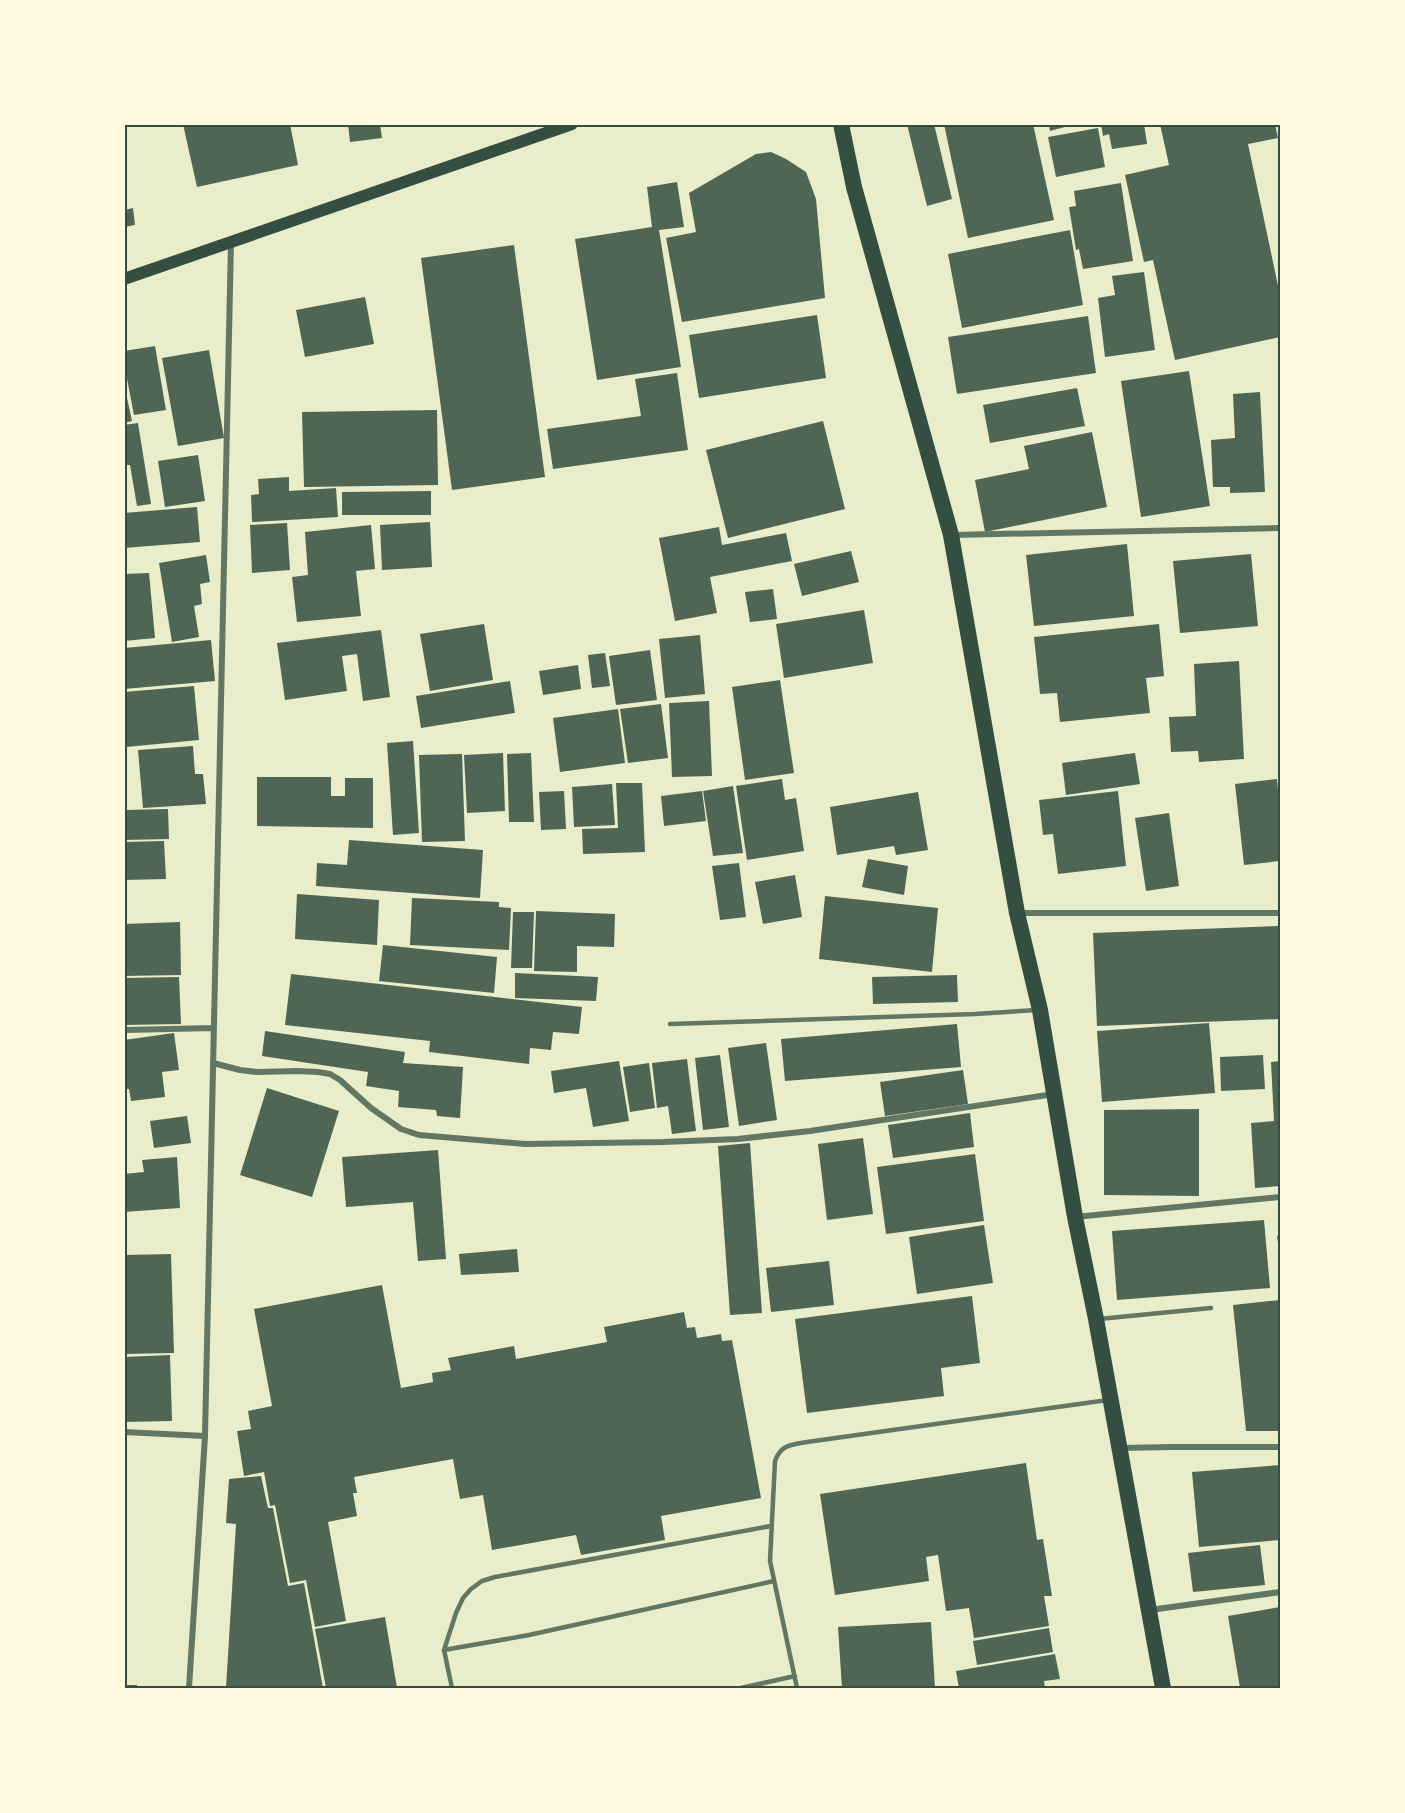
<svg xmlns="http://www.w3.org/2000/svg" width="1405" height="1813" font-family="Rubik,sans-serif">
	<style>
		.building { fill: #4f6655 }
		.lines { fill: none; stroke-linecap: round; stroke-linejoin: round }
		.service { stroke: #617663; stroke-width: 4.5 }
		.minor { stroke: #617663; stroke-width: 6 }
		.secondary { stroke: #344e41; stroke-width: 12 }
		.trunk { stroke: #344e41; stroke-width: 16 }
		.neatline { fill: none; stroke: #344e41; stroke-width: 2 }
	</style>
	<rect width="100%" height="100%" fill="#e9edc9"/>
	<path class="building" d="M 183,124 L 290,124 L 298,165 L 197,187 Z
		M 348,124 L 380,124 L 382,138 L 350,142 Z
		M 907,124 L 934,124 L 952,199 L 927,206 Z
		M 944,124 L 1033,124 L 1054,220 L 968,238 Z
		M 1049,124 L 1072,124 L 1072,125 L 1050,131 Z
		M 1101,124 L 1144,124 L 1147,144 L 1112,149 L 1109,134 L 1103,136 Z
		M 1160,124 L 1275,124 L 1278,138 L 1248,144 L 1280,295 L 1280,337 L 1175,360 L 1153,260 L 1144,262 L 1125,175 L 1169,165 Z
		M 1098,128 L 1105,167 L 1056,177 L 1048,137 Z
		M 771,152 L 786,159 L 806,172 L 816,199 L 825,298 L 682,322 L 666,238 L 696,232 L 689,193 L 756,154 Z
		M 677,182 L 684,227 L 659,230 L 681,367 L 597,380 L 575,239 L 652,227 L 647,187 Z
		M 1121,183 L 1133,261 L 1083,269 L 1079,249 L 1076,250 L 1069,207 L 1076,206 L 1074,191 Z
		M 133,208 L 135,225 L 124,227 L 124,210 Z
		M 1070,230 L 1083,305 L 962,328 L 948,254 Z
		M 514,245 L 545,477 L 452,490 L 421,258 Z
		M 1144,272 L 1155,350 L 1105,357 L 1098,298 L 1115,295 L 1112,276 Z
		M 365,297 L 374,344 L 305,357 L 296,310 Z
		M 817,315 L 826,378 L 699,398 L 689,335 Z
		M 1088,316 L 1096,373 L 957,394 L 948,337 Z
		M 155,346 L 166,410 L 134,415 L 124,363 L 124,351 Z
		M 209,350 L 224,438 L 178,446 L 162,358 Z
		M 1189,371 L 1210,506 L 1141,517 L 1121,381 Z
		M 677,373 L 688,450 L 553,469 L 547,429 L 641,416 L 635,379 Z
		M 124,384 L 132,421 L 124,423 Z
		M 1077,388 L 1085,426 L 990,443 L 983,405 Z
		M 1260,392 L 1265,492 L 1230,493 L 1230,487 L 1213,487 L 1211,440 L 1235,438 L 1233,394 Z
		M 437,410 L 438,485 L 304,487 L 302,412 Z
		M 823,421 L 845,509 L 728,538 L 706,450 Z
		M 138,423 L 151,504 L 137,506 L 130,465 L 124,465 L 124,425 Z
		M 1092,432 L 1107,507 L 985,532 L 975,480 L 1029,469 L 1024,446 Z
		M 198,455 L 205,501 L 165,507 L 158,461 Z
		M 289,477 L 289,491 L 336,488 L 338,517 L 252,522 L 251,495 L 259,494 L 258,479 Z
		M 431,491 L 431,515 L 342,515 L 342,492 Z
		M 197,507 L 200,542 L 124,548 L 124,513 Z
		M 430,522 L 432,567 L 382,570 L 380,525 Z
		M 287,523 L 290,570 L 252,573 L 250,525 Z
		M 371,525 L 375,569 L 356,571 L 361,616 L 297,622 L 292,577 L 308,575 L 305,532 Z
		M 719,527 L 722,545 L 786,533 L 792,561 L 710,577 L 717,613 L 675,621 L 659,538 Z
		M 1127,544 L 1134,616 L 1034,626 L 1026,555 Z
		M 851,551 L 859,582 L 802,596 L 794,564 Z
		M 1251,554 L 1258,626 L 1180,633 L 1173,561 Z
		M 206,555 L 210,582 L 200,584 L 202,604 L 194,606 L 199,637 L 172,642 L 159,563 Z
		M 149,573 L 155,638 L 124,641 L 124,574 Z
		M 773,589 L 777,619 L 750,622 L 745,592 Z
		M 864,610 L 873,663 L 784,678 L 776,624 Z
		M 484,624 L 493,680 L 430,691 L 420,634 Z
		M 1159,624 L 1164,676 L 1146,678 L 1150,713 L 1060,722 L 1057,693 L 1040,694 L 1034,637 Z
		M 381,630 L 390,697 L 363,701 L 357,654 L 342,656 L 347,691 L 285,700 L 277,643 Z
		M 700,635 L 705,694 L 665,698 L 659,639 Z
		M 211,640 L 215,681 L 124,689 L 124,648 Z
		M 650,650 L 657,700 L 616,705 L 609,656 Z
		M 605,653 L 610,686 L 592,688 L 588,655 Z
		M 1239,661 L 1244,759 L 1199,762 L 1198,751 L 1171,752 L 1169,717 L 1196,716 L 1194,664 Z
		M 578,665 L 581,689 L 543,695 L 539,671 Z
		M 780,680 L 794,773 L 745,780 L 732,687 Z
		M 510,681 L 515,713 L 421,728 L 416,696 Z
		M 194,686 L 199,740 L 126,747 L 124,692 Z
		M 709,701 L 712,776 L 672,777 L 669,703 Z
		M 661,704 L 668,758 L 628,763 L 620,709 Z
		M 618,709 L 625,763 L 560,772 L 553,718 Z
		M 413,741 L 419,833 L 393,835 L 387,743 Z
		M 193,746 L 195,774 L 203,774 L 206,804 L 143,808 L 138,750 Z
		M 503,753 L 505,811 L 467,813 L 464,755 Z
		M 531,753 L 534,822 L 509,822 L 507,754 Z
		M 1135,753 L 1140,784 L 1066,795 L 1062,763 Z
		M 462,754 L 465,841 L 422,842 L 419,755 Z
		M 257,777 L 331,777 L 331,796 L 345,796 L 345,778 L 373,778 L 373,828 L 257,826 Z
		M 782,779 L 785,800 L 796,798 L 804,851 L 747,860 L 736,786 Z
		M 1277,779 L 1280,813 L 1280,861 L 1244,865 L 1235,784 Z
		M 616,783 L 642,783 L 645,852 L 583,854 L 582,829 L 618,828 Z
		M 612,784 L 615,825 L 574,827 L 572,787 Z
		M 733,786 L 743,853 L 713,856 L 703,791 Z
		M 564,791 L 566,829 L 541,830 L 539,792 Z
		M 702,791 L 706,821 L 664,826 L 661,796 Z
		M 1118,791 L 1126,866 L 1058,874 L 1053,834 L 1043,835 L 1039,800 Z
		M 918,792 L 928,850 L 896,855 L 894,846 L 837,855 L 830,807 Z
		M 168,809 L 169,839 L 124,840 L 124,810 Z
		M 1169,813 L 1179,886 L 1146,891 L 1135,818 Z
		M 349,840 L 483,850 L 480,898 L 316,886 L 317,863 L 347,865 Z
		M 164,841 L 166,879 L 124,880 L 124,842 Z
		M 868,859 L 908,866 L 904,895 L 862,887 Z
		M 739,863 L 746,917 L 720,920 L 712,866 Z
		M 795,875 L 802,917 L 763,924 L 755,882 Z
		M 297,894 L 379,900 L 377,945 L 295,939 Z
		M 825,896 L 938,908 L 932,972 L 819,959 Z
		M 412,898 L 499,902 L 499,907 L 511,908 L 509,950 L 410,945 Z
		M 536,911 L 615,914 L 614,947 L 577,946 L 577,972 L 534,971 Z
		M 513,912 L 534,912 L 532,968 L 511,968 Z
		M 180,922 L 181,975 L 124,976 L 124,924 Z
		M 1280,926 L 1280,1019 L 1097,1026 L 1093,933 Z
		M 383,945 L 497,957 L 494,993 L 379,981 Z
		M 515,973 L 598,977 L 596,1001 L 515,998 Z
		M 291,974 L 582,1007 L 579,1034 L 553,1032 L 551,1050 L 530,1048 L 529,1064 L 429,1052 L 430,1041 L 285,1025 Z
		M 957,975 L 958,1002 L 873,1004 L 872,977 Z
		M 179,977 L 181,1024 L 124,1025 L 124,978 Z
		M 1209,1023 L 1215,1093 L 1102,1102 L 1097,1031 Z
		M 957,1024 L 961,1067 L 785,1081 L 781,1039 Z
		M 265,1031 L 405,1052 L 403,1063 L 463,1067 L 460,1118 L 437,1116 L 436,1110 L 398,1107 L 399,1091 L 366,1086 L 368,1072 L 262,1056 Z
		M 174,1033 L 179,1070 L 162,1072 L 165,1097 L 131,1101 L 129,1089 L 124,1089 L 124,1040 Z
		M 766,1043 L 777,1120 L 739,1126 L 728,1048 Z
		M 720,1055 L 729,1127 L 703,1130 L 695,1058 Z
		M 1263,1055 L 1265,1089 L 1221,1091 L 1220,1057 Z
		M 687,1059 L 696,1131 L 672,1134 L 668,1106 L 657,1108 L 652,1063 Z
		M 619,1061 L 629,1121 L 593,1127 L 586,1088 L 554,1093 L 551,1071 Z
		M 1280,1061 L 1280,1186 L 1255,1188 L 1251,1123 L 1274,1121 L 1271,1062 Z
		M 649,1063 L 655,1108 L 630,1112 L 623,1067 Z
		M 963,1070 L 968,1104 L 885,1116 L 880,1082 Z
		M 267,1088 L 339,1111 L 312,1197 L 240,1175 Z
		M 1199,1109 L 1199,1196 L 1104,1195 L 1104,1110 Z
		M 970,1113 L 974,1147 L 893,1158 L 888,1125 Z
		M 187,1116 L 191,1143 L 154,1148 L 150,1121 Z
		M 863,1138 L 873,1214 L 827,1220 L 818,1144 Z
		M 750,1143 L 762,1313 L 730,1315 L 718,1146 Z
		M 438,1150 L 446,1259 L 418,1261 L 413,1202 L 346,1207 L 342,1157 Z
		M 975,1154 L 984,1221 L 886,1234 L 877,1167 Z
		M 177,1157 L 180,1208 L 124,1212 L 124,1174 L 144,1172 L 142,1160 Z
		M 1264,1220 L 1270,1288 L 1117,1300 L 1112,1231 Z
		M 984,1225 L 993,1283 L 917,1294 L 909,1237 Z
		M 1280,1235 L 1280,1250 L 1279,1250 L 1277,1236 Z
		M 517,1249 L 519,1272 L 461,1275 L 459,1254 Z
		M 171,1254 L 174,1353 L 124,1354 L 124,1255 Z
		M 829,1261 L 834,1305 L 771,1312 L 766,1268 Z
		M 382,1285 L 401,1388 L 433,1382 L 432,1373 L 451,1370 L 448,1358 L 514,1346 L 516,1359 L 607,1342 L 604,1327 L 684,1312 L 687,1328 L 695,1327 L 697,1338 L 721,1334 L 722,1341 L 732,1340 L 761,1498 L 661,1516 L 665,1540 L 581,1555 L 576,1535 L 492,1550 L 483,1495 L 460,1499 L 453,1459 L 354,1477 L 357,1493 L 353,1493 L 357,1516 L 328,1522 L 346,1621 L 315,1627 L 306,1580 L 290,1583 L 275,1505 L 270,1506 L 264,1472 L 244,1476 L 237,1431 L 251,1429 L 248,1411 L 272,1406 L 254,1309 Z
		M 972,1296 L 980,1363 L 941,1368 L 944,1396 L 807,1413 L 795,1319 Z
		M 1280,1300 L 1280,1431 L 1246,1431 L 1233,1305 Z
		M 170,1355 L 172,1421 L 124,1422 L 124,1357 Z
		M 1026,1463 L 1037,1540 L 1043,1539 L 1052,1596 L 1044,1596 L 1049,1626 L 974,1638 L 969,1608 L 946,1611 L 938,1555 L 926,1557 L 929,1581 L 835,1595 L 820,1494 Z
		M 1280,1465 L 1280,1540 L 1199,1547 L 1192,1472 Z
		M 261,1476 L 268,1508 L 273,1508 L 288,1586 L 304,1583 L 323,1688 L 226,1688 L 236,1524 L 226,1523 L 229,1479 Z
		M 1260,1545 L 1265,1585 L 1193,1592 L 1188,1553 Z
		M 1280,1607 L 1280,1688 L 1240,1688 L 1228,1616 Z
		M 385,1617 L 397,1688 L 326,1688 L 315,1629 Z
		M 931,1622 L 935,1688 L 842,1688 L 838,1627 Z
		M 1049,1628 L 1053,1652 L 977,1665 L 973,1641 Z
		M 1055,1654 L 1060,1679 L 1044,1681 L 1045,1688 L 959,1688 L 956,1671 Z
		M 124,1685 L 137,1685 L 137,1688 L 124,1688 Z"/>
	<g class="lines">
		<path class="service" d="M 670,1024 L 975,1014 L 1037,1010
			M 1099,1319 L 1211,1308
			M 444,1650 L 529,1635 L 774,1581
			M 452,1688 L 444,1650 L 456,1613 L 463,1598 L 471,1589 L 482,1581 L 495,1577 L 771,1526
			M 741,1688 L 795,1676
			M 797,1688 L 770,1561 L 775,1461 C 781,1445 790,1445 807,1442 L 1108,1400"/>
		<path class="minor" d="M 952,535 L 1280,528
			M 1017,913 L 1280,913
			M 124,1030 L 214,1028
			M 213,1063 L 240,1070 L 257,1072 L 297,1071 L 318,1072 L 330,1074 L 340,1080 L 371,1108 L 401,1129 L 419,1135 L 525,1144 L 663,1142 L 738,1139 L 810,1131 L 1054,1094
			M 1075,1217 L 1280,1197
			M 124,1432 L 205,1436
			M 1122,1448 L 1170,1447 L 1280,1447
			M 1150,1610 L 1280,1592
			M 189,1688 L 205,1436 L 231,242"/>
		<path class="secondary" d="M 124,279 L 572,124"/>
		<path class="trunk" d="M 841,124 L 854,187 L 951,535 L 1017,913 L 1040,1010 L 1075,1217 L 1096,1319 L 1163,1688"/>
	</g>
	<rect width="1405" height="1813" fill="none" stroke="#fefae0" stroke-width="252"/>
	<rect x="126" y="126" width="1153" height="1561" class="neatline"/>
</svg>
